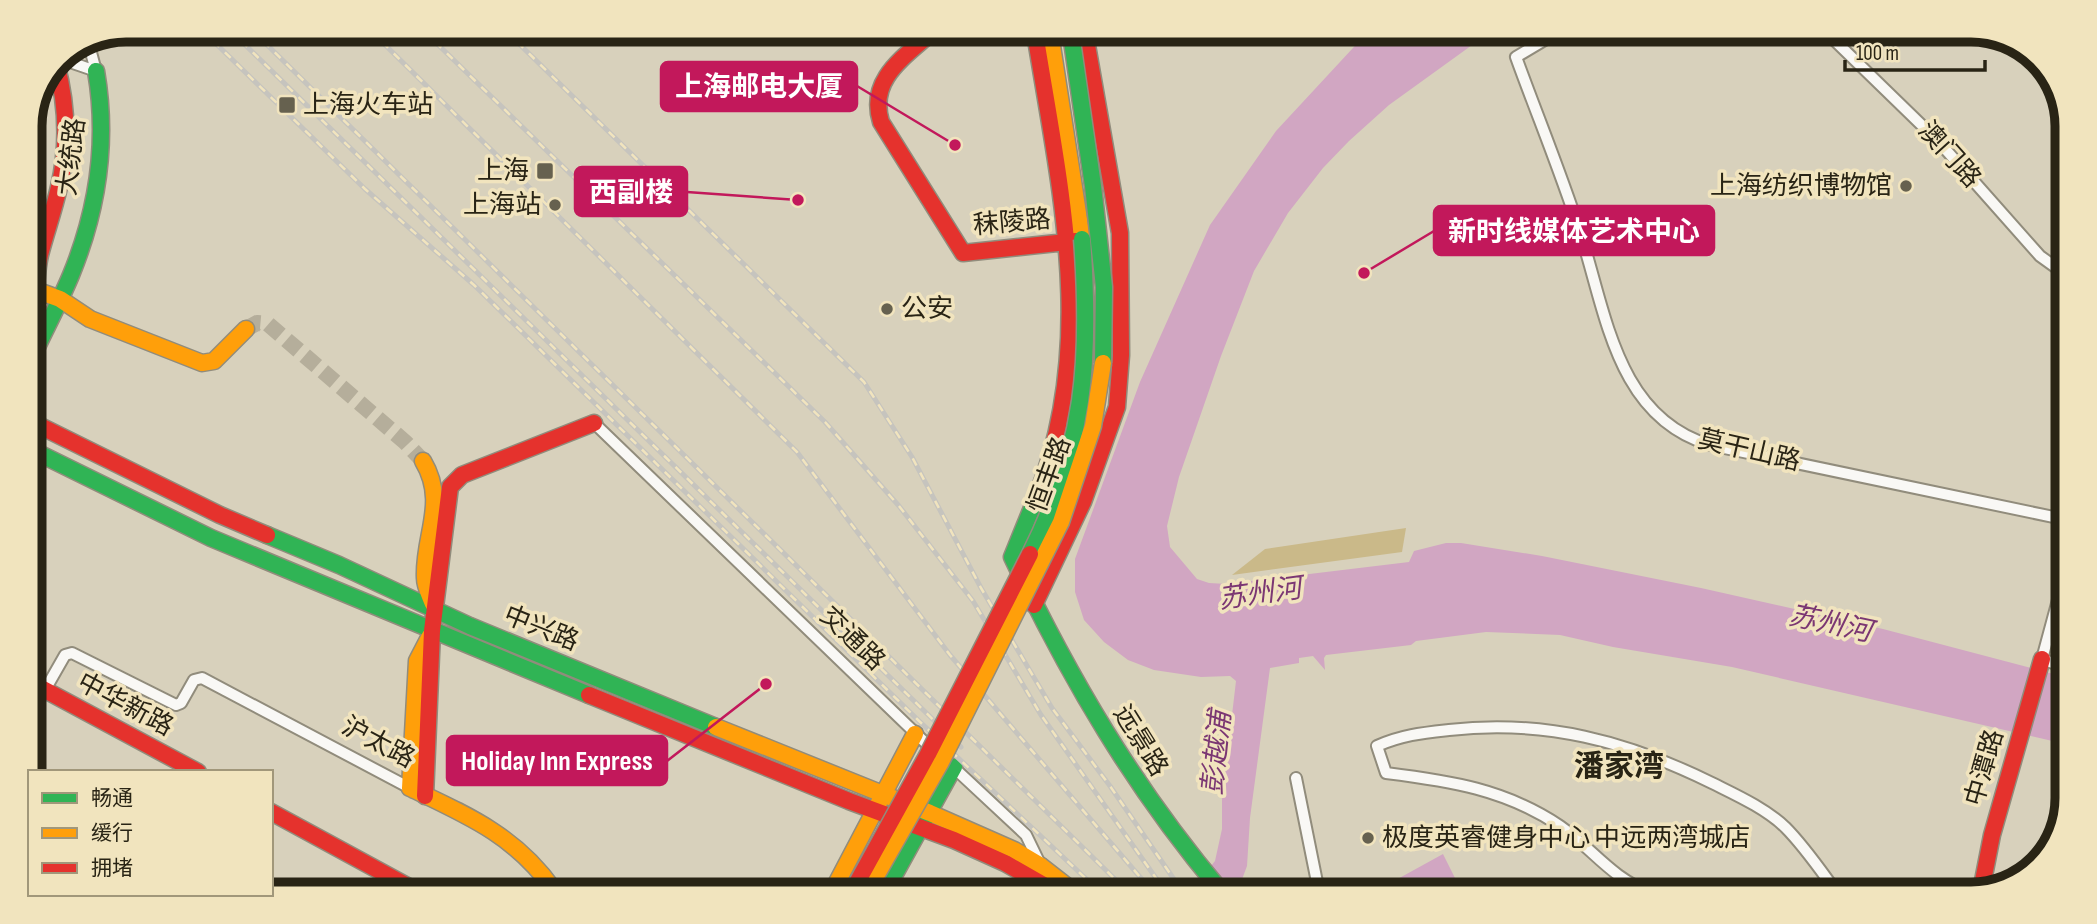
<svg xmlns="http://www.w3.org/2000/svg" width="2097" height="924" font-family="'Sofia Sans Condensed','Noto Sans SC',sans-serif">
	<style>
		.forest { fill: #cab989 }
		.water { fill: #d1a6c2 }
		.lines { fill: none; stroke-linecap: round; stroke-linejoin: round }
		.secondary-tunnel { stroke: #b5ae9b; stroke-width: 16; stroke-dasharray: 16 8; stroke-linecap: butt }
		.street-casing { stroke: #918c7c; stroke-width: 14 }
		.fast-casing { stroke: #918c7c; stroke-width: 19 }
		.slow-casing { stroke: #918c7c; stroke-width: 19 }
		.jam-casing { stroke: #918c7c; stroke-width: 19 }
		.street { stroke: #f9f8f5; stroke-width: 10 }
		.fast { stroke: #30b455; stroke-width: 16 }
		.slow { stroke: #ff9f0a; stroke-width: 16 }
		.jam { stroke: #e5322d; stroke-width: 16 }
		.rail-casing { stroke: #c6c4be; stroke-width: 5 }
		.rail { stroke: #f1e4be; stroke-width: 2.5; stroke-dasharray: 8; stroke-linecap: butt }
		.fast-bridge-casing { stroke: #918c7c; stroke-width: 19; stroke-linecap: butt }
		.slow-bridge-casing { stroke: #918c7c; stroke-width: 19; stroke-linecap: butt }
		.jam-bridge-casing { stroke: #918c7c; stroke-width: 19; stroke-linecap: butt }
		.fast-bridge { stroke: #30b455; stroke-width: 16 }
		.slow-bridge { stroke: #ff9f0a; stroke-width: 16 }
		.jam-bridge { stroke: #e5322d; stroke-width: 16 }
		.poi-dot { fill: #66614f; stroke: #f1e4be; stroke-width: 2.5 }
		.labels { text-anchor: middle; dominant-baseline: central; stroke-width: 7; stroke-linejoin: round; paint-order: stroke }
		.poi-label { font-size: 26px; fill: #292415; stroke: #f1e4be; text-anchor: start }
		.street-label { font-size: 26px; fill: #292415; stroke: #f1e4be }
		.water-label { font-size: 28px; font-style: italic; fill: #7b3773; stroke: #f1e4be }
		.quarter-label { font-size: 30px; font-weight: bold; fill: #292415; stroke: #f1e4be }
		.rim { fill: none; stroke: #292415; stroke-width: 9 }
		.leader { fill: none; stroke: #c2185b; stroke-width: 2.5 }
		.callout-dot { fill: #c2185b; stroke: #f1e4be; stroke-width: 2.5 }
		.callout { fill: #c2185b; stroke: #c2185b; stroke-width: 2.5 }
		.callout-label { font-size: 28px; text-anchor: middle; font-weight: bold; fill: #fff }
	</style>
	<rect width="100%" height="100%" fill="#d8d1bc"/>
	<path class="forest" d="M 1406,528 L 1402,552 L 1232,575 L 1265,549 Z"/>
	<path class="water" d="M 1365,35 L 1486,35 L 1389,105 L 1349,141 L 1323,168 L 1288,213 L 1254,271 L 1221,356 L 1179,477 L 1167,526 L 1170,547 L 1197,579 L 1209,583 L 1227,584 L 1409,562 L 1414,551 L 1446,543 L 1461,543 L 1542,556 L 1701,588 L 1883,629 L 2061,676 L 2061,743 L 1732,667 L 1613,647 L 1560,635 L 1486,632 L 1416,641 L 1411,645 L 1326,655 L 1324,658 L 1325,670 L 1313,656 L 1299,658 L 1299,663 L 1270,668 L 1250,818 L 1247,866 L 1238,890 L 1237,891 L 1191,891 L 1215,861 L 1222,829 L 1222,800 L 1236,681 L 1230,676 L 1201,677 L 1154,670 L 1128,660 L 1104,642 L 1084,620 L 1075,592 L 1075,559 L 1140,382 L 1210,225 L 1276,131 Z
		M 1443,854 L 1462,892 L 1374,892 Z"/>
	<g class="lines">
		<path class="secondary-tunnel" d="M 246,329 L 257,323 L 268,324 L 405,442 L 423,461"/>
		<g class="street-casing">
			<path id="street" d="M 1553,35 L 1516,57 C 1537,115 1561,173 1580,232 C 1606,312 1616,417 1710,445 L 2063,519
				M 1831,37 L 1939,142 L 2040,256 L 2065,274
				M 89,45 L 96,71
				M 58,58 L 96,71
				M 594,423 L 936,753
				M 2061,666 L 2042,659 L 2062,585
				M 45,690 L 65,655 L 72,653 L 176,705 L 181,703 L 194,680 L 202,678 L 410,788
				M 951,765 L 1026,835 L 1041,866
				M 1296,778 L 1319,892
				M 1651,893 C 1611,878 1593,849 1560,826 C 1505,789 1450,781 1386,773 L 1377,746 C 1402,735 1422,733 1449,730 C 1544,719 1627,741 1712,783 C 1736,795 1765,808 1785,827 C 1805,847 1821,871 1838,894"/>
		</g>
		<g class="fast-casing">
			<path id="fast" d="M 30,362 C 43,333 59,304 71,275 C 98,209 108,141 96,71
				M 30,449 L 211,538 L 589,695
				M 1036,498 L 1012,557 C 1070,679 1134,788 1221,891
				M 267,535 L 339,565 L 470,626 L 716,727
				M 886,890 L 954,767"/>
		</g>
		<g class="slow-casing">
			<path id="slow" d="M 1050,33 L 1082,239
				M 30,288 L 60,299 L 90,319 L 202,363 L 214,361 L 246,329
				M 423,461 C 448,503 423,535 425,578 C 425,587 430,596 433,604
				M 430,636 L 417,661 L 410,788 C 467,815 516,836 553,889
				M 716,727 L 930,813 L 1014,850 L 1041,866 L 1073,891
				M 833,890 L 915,734"/>
		</g>
		<g class="jam-casing">
			<path id="jam" d="M 931,33 C 903,58 868,80 881,122 L 963,253 L 1076,241
				M 1035,33 C 1060,189 1098,345 1036,498
				M 30,320 C 37,299 35,277 40,255 C 46,232 54,210 59,187 C 69,145 67,104 56,63
				M 30,421 L 220,515 L 267,535
				M 1034,605 L 1083,502 L 1117,407 L 1121,355 L 1120,233 L 1085,34
				M 30,682 L 198,772
				M 589,695 L 849,801 L 954,840 L 1005,863 L 1054,891
				M 425,796 L 432,631 L 450,487 L 462,475 L 594,423
				M 271,812 L 411,888
				M 1981,891 L 1992,835 L 2042,659"/>
		</g>
		<use href="#street" class="street"/>
		<use href="#fast" class="fast"/>
		<use href="#slow" class="slow"/>
		<use href="#jam" class="jam"/>
		<g class="rail-casing">
			<path id="rail" d="M 202,30 L 365,189 L 474,285 L 918,720 L 1099,891
				M 230,30 L 961,747
				M 252,30 L 1127,891
				M 371,31 L 797,452 L 950,655 L 1152,891
				M 424,31 L 825,422 L 899,506 L 973,601 L 1041,715 L 1165,891
				M 506,31 L 864,382 L 912,457 L 981,588 L 1052,708 L 1110,786 L 1182,891"/>
		</g>
		<use href="#rail" class="rail"/>
		<g class="fast-bridge-casing">
			<path id="fast-bridge" d="M 1071,34 L 1093,186 L 1104,287 L 1103,363
				M 1030,554 C 1085,445 1091,360 1082,239"/>
		</g>
		<g class="slow-bridge-casing">
			<path id="slow-bridge" d="M 868,890 L 941,762 L 1061,522 L 1093,426 L 1103,363"/>
		</g>
		<g class="jam-bridge-casing">
			<path id="jam-bridge" d="M 853,890 L 928,754 L 1030,554"/>
		</g>
		<use href="#fast-bridge" class="fast-bridge"/>
		<use href="#slow-bridge" class="slow-bridge"/>
		<use href="#jam-bridge" class="jam-bridge"/>
	</g>
	<g class="poi-dot">
		<rect x="278" y="96" width="18" height="18" rx="3.5"/>
		<rect x="536" y="162" width="18" height="18" rx="3.5"/>
		<circle cx="1906" cy="186" r="7"/>
		<circle cx="555" cy="205" r="7"/>
		<circle cx="887" cy="309" r="7"/>
		<circle cx="1368" cy="838" r="7"/>
	</g>
	<g class="labels">
		<g class="poi-label">
			<text x="303" y="105">上海火车站</text>
			<text x="529" y="171" text-anchor="end">上海</text>
			<text x="1892" y="186" text-anchor="end">上海纺织博物馆</text>
			<text x="541" y="205" text-anchor="end">上海站</text>
			<text x="901" y="309">公安</text>
			<text x="1382" y="838">极度英睿健身中心 中远两湾城店</text>
		</g>
		<g class="street-label">
			<text transform="translate(1949 155) rotate(48)">澳门路</text>
			<text transform="translate(72 157) rotate(-83)">大统路</text>
			<text transform="translate(1012 223) rotate(-5)">秣陵路</text>
			<text transform="translate(1749 451) rotate(13)">莫干山路</text>
			<text transform="translate(1050 475) rotate(-70)">恒丰路</text>
			<text transform="translate(541 629) rotate(22)">中兴路</text>
			<text transform="translate(852 639) rotate(44)">交通路</text>
			<text transform="translate(125 705) rotate(28)">中华新路</text>
			<text transform="translate(1140 741) rotate(58)">远景路</text>
			<text transform="translate(378 743) rotate(28)">沪太路</text>
			<text transform="translate(1985 768) rotate(-74)">中潭路</text>
		</g>
		<g class="water-label">
			<text transform="translate(1260 594) rotate(-8)">苏州河</text>
			<text transform="translate(1830 624) rotate(12)">苏州河</text>
			<text transform="translate(1217 753) rotate(-84)">彭越浦</text>
		</g>
		<g class="quarter-label">
			<text x="1619" y="767">潘家湾</text>
		</g>
	</g>
	<path d="M0 0H2097V924H0ZM126 42H1971A84 84 0 0 1 2055 126V798A84 84 0 0 1 1971 882H126A84 84 0 0 1 42 798V126A84 84 0 0 1 126 42Z" fill="#f1e4be" fill-rule="evenodd"/>
	<path class="rim" d="M126 42H1971A84 84 0 0 1 2055 126V798A84 84 0 0 1 1971 882H126A84 84 0 0 1 42 798V126A84 84 0 0 1 126 42Z"/>
	<path class="leader" d="M955 145L857 86M798 200L687 192M1364 273L1434 231M766 684L667 761"/>
	<g class="callout-dot">
		<circle cx="955" cy="145" r="7"/>
		<circle cx="798" cy="200" r="7"/>
		<circle cx="1364" cy="273" r="7"/>
		<circle cx="766" cy="684" r="7"/>
	</g>
	<g class="callout">
		<rect x="661" y="62" width="196" height="49" rx="7"/>
		<rect x="575" y="167" width="112" height="49" rx="7"/>
		<rect x="1434" y="206" width="280" height="49" rx="7"/>
		<rect x="447" y="736" width="220" height="49" rx="7"/>
	</g>
	<g class="callout-label">
		<text x="759" y="96">上海邮电大厦</text>
		<text x="631" y="202">西副楼</text>
		<text x="1574" y="241">新时线媒体艺术中心</text>
		<text x="557" y="770">Holiday Inn Express</text>
	</g>
	<rect x="28" y="770" width="245" height="126" fill="#f1e4be" stroke="#a1977a" stroke-width="2"/>
	<rect x="42" y="793" width="35" height="10" fill="#30b455" stroke="#a1977a" stroke-width="2"/>
	<text x="91" y="805" font-size="21" fill="#292415">畅通</text>
	<rect x="42" y="828" width="35" height="10" fill="#ff9f0a" stroke="#a1977a" stroke-width="2"/>
	<text x="91" y="840" font-size="21" fill="#292415">缓行</text>
	<rect x="42" y="863" width="35" height="10" fill="#e5322d" stroke="#a1977a" stroke-width="2"/>
	<text x="91" y="875" font-size="21" fill="#292415">拥堵</text>
	<path d="M1845 60v10h140v-10" fill="none" stroke="#292415" stroke-width="3.5"/>
	<text x="1856" y="60" font-size="21" fill="#292415" stroke="#f1e4be" stroke-width="5" paint-order="stroke">100 m</text>
</svg>
